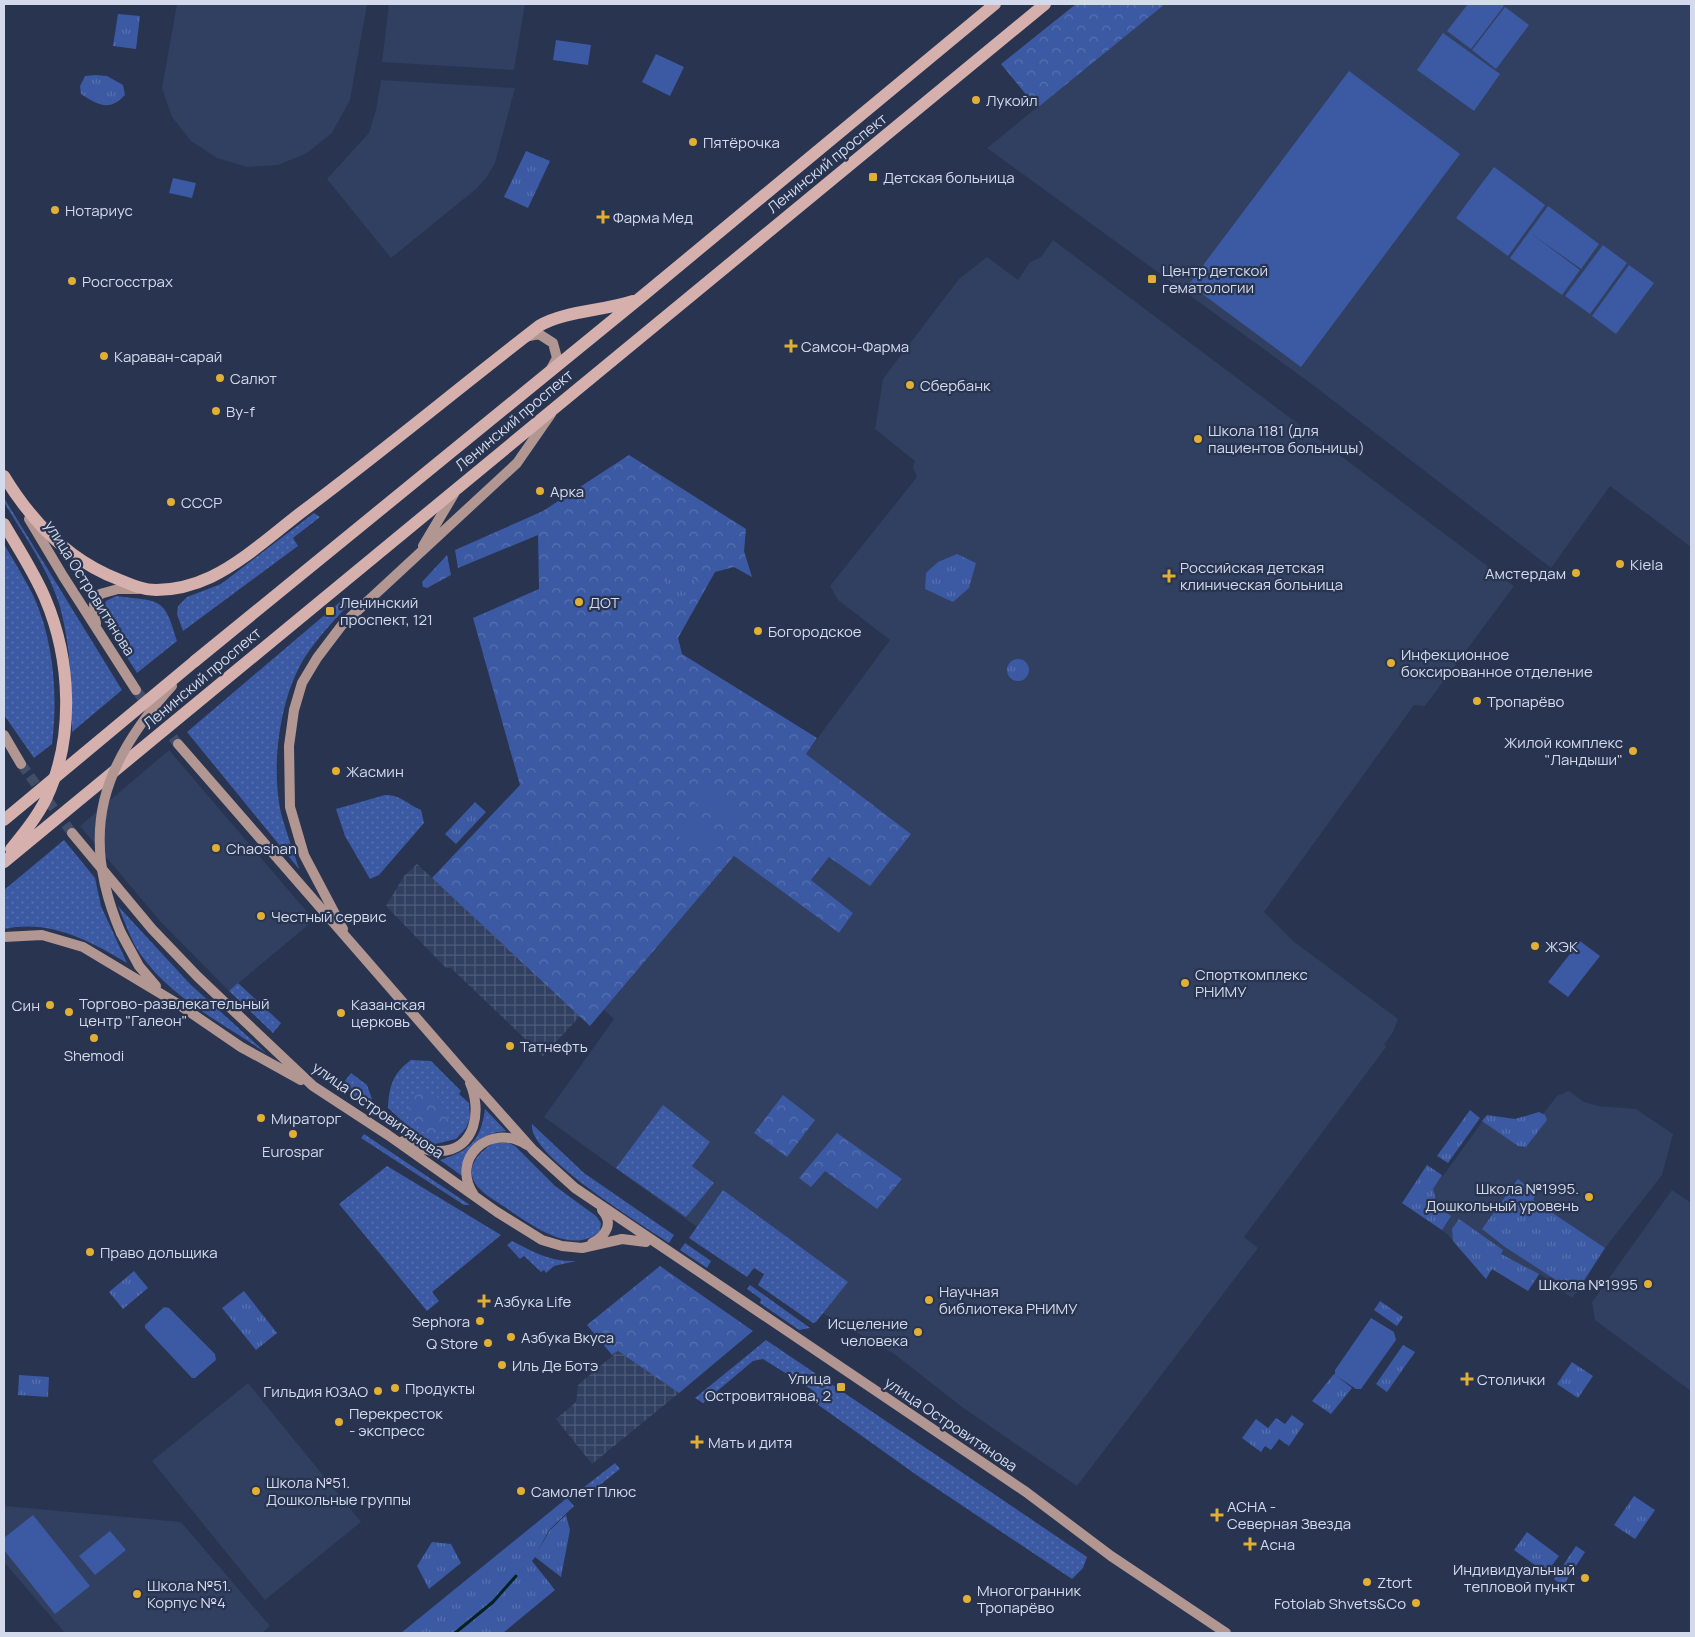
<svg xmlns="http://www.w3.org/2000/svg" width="1695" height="1637" font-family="Manrope,sans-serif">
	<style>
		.built { fill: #314061 }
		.industrial { fill: url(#industrial-grid) }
		.grass { fill: url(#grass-dots) }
		.forest { fill: url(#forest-crowns) }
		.park { fill: url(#park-tufts) }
		.pitch { fill: #3c5aa3 }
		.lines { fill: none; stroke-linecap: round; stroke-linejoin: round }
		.stream { stroke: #072022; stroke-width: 3 }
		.secondary-tunnel { stroke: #424d67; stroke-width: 10; stroke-dasharray: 10 5; stroke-linecap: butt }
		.secondary { stroke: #b29692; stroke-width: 10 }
		.primary { stroke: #d5b0ac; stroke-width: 12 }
		.secondary-bridge { stroke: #b29692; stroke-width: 10 }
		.primary-bridge { stroke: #d5b0ac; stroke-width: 12 }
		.poi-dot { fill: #e1af34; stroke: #283450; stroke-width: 2 }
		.labels { text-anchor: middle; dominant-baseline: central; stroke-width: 4.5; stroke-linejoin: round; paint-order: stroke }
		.poi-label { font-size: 15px; fill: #d2daec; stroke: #283450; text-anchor: start }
		.street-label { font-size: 15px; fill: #d2daec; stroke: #283450 }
	</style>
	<defs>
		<pattern id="industrial-grid" width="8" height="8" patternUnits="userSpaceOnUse" patternTransform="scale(1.25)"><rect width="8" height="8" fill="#314061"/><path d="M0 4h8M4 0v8" fill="none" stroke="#4e5b78"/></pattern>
		<pattern id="grass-dots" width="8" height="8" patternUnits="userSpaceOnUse" patternTransform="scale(1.25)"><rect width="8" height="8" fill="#3c5aa3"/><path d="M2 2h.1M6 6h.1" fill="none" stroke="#5771b0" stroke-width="1.8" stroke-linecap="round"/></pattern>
		<pattern id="forest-crowns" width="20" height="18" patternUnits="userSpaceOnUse" patternTransform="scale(1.25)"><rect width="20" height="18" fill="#3c5aa3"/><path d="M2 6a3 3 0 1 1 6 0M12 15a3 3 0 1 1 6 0" fill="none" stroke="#5771b0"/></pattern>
		<pattern id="park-tufts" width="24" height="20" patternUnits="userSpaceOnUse" patternTransform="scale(1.25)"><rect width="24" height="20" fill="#3c5aa3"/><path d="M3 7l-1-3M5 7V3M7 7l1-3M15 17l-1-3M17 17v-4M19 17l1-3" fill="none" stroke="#5771b0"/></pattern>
	</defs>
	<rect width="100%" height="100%" fill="#283450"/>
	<path class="built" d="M 177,4 L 367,4 L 350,100 L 332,133 L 307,153 L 278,165 L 247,167 L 217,158 L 191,141 L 172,117 L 162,88 Z
		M 389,4 L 525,4 L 514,70 L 382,62 Z
		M 1165,4 L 1691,4 L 1691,547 L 1610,486 L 1551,568 L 1309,382 L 987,148 Z
		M 381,80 L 515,88 L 495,163 L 486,178 L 476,189 L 391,258 L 327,179 L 369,133 L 376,110 Z
		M 1053,240 L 1514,586 L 1425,706 L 1414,705 L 1264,912 L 1293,941 L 1398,1019 L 1393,1032 L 1384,1045 L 1386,1047 L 1244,1237 L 1258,1248 L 1077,1486 L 962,1407 L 893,1353 L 829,1317 L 754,1268 L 544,1117 L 614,1019 L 604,1010 L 734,856 L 839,933 L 853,913 L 811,880 L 829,857 L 911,834 L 806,754 L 890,640 L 838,600 L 830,586 L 917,477 L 913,467 L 915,461 L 875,429 L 883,379 L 959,279 L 987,257 L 1018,280 L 1030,262 L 1041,257 Z
		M 169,750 L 314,920 L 229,991 L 160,921 L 80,826 Z
		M 1569,1091 L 1584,1102 L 1598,1106 L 1636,1109 L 1673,1134 L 1662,1175 L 1605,1248 L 1572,1298 L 1540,1274 L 1528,1291 L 1492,1269 L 1486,1279 L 1447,1234 L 1402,1203 L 1427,1165 L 1443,1176 L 1487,1115 L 1508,1119 L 1522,1118 L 1539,1112 L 1543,1114 L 1557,1096 Z
		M 1672,1190 L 1691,1203 L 1691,1391 L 1595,1320 L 1592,1302 Z
		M 248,1383 L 361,1522 L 265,1600 L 152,1461 Z
		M 4,1506 L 181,1522 L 270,1626 L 262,1633 L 65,1633 L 4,1562 Z"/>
	<path class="industrial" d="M 417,864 L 580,1016 L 543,1056 L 451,968 L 446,968 L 386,906 L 404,876 Z
		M 618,1351 L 679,1393 L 592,1464 L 556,1419 L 576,1402 L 578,1385 Z"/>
	<path class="grass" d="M 4,498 L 122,690 L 72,732 C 72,691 71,647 60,607 C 49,569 23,535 4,502 Z
		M 314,513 L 320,517 L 293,538 L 298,546 L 183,631 L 177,614 L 178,606 L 187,597 L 221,584 Z
		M 4,544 C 14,561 25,579 34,597 C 54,642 58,696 52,744 L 34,758 L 4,715 Z
		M 116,596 C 161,602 164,596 177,641 L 137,673 L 100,615 L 106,601 Z
		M 347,596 L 352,601 C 335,619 319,636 305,657 C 279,698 270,770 282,817 C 287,835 294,852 299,869 L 187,732 Z
		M 385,795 C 401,795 407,804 421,810 L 424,823 L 379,875 L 370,879 L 345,836 L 336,809 Z
		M 64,840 L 95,878 L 101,906 L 127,963 C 89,940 49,919 4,929 L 4,890 Z
		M 118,906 L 190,984 L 266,1053 C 224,1024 171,998 141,955 C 131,941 125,922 118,906 Z
		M 238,983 L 281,1023 L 273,1033 L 229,991 Z
		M 411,1060 L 431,1061 L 461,1091 L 459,1094 L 469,1103 L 470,1118 L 466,1128 L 456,1139 L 435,1144 L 425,1142 L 388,1108 C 389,1086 393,1073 411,1060 Z
		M 351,1073 L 367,1085 L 372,1099 L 369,1103 L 365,1103 L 344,1089 L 342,1085 Z
		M 663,1105 L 710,1142 L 692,1166 L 714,1183 L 686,1217 L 616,1168 Z
		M 485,1109 L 506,1131 C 481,1132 463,1151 462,1176 L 440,1160 C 470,1151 481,1140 485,1109 Z
		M 532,1124 L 584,1173 L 674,1235 L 669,1243 C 643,1225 527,1155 532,1124 Z
		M 364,1134 L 470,1205 L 464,1205 L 361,1138 Z
		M 496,1142 L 509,1143 L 515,1146 L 555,1186 L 596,1216 L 601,1223 L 600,1231 C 573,1256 533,1226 509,1210 C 499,1203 486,1196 478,1187 C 462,1169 480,1150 496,1142 Z
		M 387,1166 L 501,1235 L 432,1292 L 439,1301 L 427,1311 L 339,1204 Z
		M 723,1190 L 848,1282 L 816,1322 L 813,1323 L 758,1285 L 764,1274 L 754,1268 L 747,1277 L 689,1238 Z
		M 512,1241 C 533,1252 551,1262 576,1261 L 554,1266 L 546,1273 L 544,1270 L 541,1272 L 524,1256 L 520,1259 L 507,1245 Z
		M 685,1243 L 711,1261 L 707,1268 L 680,1250 Z
		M 750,1285 L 810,1328 L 799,1330 L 760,1303 L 761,1299 L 747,1289 Z
		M 766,1340 L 1087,1557 L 1083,1568 L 1072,1579 L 918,1476 L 810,1399 L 814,1391 L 763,1359 L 753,1361 L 703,1403 L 695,1398 Z
		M 615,1463 L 620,1469 L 587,1495 L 583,1488 Z"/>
	<path class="forest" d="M 1076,4 L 1165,4 L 1037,108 L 1001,64 Z
		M 629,455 L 746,529 L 744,551 L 752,577 L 734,567 L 715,572 L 678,638 L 682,654 L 817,738 L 806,754 L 911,834 L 870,886 L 829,857 L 811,880 L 853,913 L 839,933 L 734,856 L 590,1026 L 432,878 L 520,785 L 473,618 L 539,589 L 538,535 L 458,568 L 455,550 L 543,511 Z
		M 447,555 L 451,575 L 427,588 L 423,587 L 422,582 Z
		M 420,1091 C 445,1094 444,1107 451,1128 L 431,1136 L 416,1123 L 409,1110 L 413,1099 Z
		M 783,1095 L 815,1120 L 787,1157 L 754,1133 Z
		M 837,1133 L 902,1179 L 877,1209 L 825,1171 L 811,1187 L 799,1178 Z
		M 660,1266 L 753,1331 L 679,1393 L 618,1351 L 612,1355 L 587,1325 Z"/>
	<path class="park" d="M 118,14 L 140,16 L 136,49 L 113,46 Z
		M 96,75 L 107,76 L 123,85 L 125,95 C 109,112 98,105 81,94 L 80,86 L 85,76 Z
		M 526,151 L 550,161 L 528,208 L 504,197 Z
		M 957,554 L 976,563 L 969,588 L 953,602 L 925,589 L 926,573 L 938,562 Z
		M666 582a14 14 0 1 1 28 0a14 14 0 1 1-28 0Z
		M1007 670a11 11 0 1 1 22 0a11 11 0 1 1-22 0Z
		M 475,802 L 486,812 L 456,844 L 445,834 Z
		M 1470,1110 L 1480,1118 L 1448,1163 L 1437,1156 Z
		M 1539,1112 L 1545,1115 L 1547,1120 L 1526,1147 L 1518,1146 L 1482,1121 L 1487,1115 L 1515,1119 Z
		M 1427,1165 L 1442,1175 L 1433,1189 L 1438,1207 L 1451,1216 L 1442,1230 L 1402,1203 Z
		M 1518,1179 L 1536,1194 L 1533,1200 L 1605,1248 L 1576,1293 L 1505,1247 L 1482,1229 Z
		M 1459,1219 L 1503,1250 L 1501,1254 L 1539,1274 L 1528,1291 L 1492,1269 L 1486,1279 L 1453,1241 L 1452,1229 Z
		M 134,1271 L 148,1288 L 123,1309 L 109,1292 Z
		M 244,1291 L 277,1333 L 256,1350 L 222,1308 Z
		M 1380,1301 L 1403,1317 L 1397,1326 L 1374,1310 Z
		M 1403,1345 L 1415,1352 L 1387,1392 L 1376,1384 Z
		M 1572,1362 L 1593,1376 L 1578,1398 L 1557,1384 Z
		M 1334,1374 L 1352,1388 L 1331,1414 L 1312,1401 Z
		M 19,1375 L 49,1377 L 48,1397 L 18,1395 Z
		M 1292,1415 L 1304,1424 L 1289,1446 L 1279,1439 L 1271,1450 L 1265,1446 L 1261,1452 L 1242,1438 L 1256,1419 L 1268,1428 L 1276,1418 L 1285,1424 Z
		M 1634,1496 L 1655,1510 L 1635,1539 L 1614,1525 Z
		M 567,1498 L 574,1506 L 549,1530 L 536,1554 L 550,1530 L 566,1515 L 570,1530 L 561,1577 L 535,1557 L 532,1561 L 555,1590 L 503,1633 L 401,1633 Z
		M 1527,1532 L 1559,1556 L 1546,1573 L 1514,1550 Z
		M 432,1542 L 451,1544 L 461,1563 L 429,1589 L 417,1566 Z
		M 1576,1546 L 1585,1552 L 1563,1586 L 1554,1579 Z"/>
	<path class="pitch" d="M 1468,4 L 1501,4 L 1504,6 L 1471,49 L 1447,31 Z
		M 1505,7 L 1529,25 L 1496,69 L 1472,50 Z
		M 1443,33 L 1500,74 L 1474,111 L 1417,70 Z
		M 556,40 L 591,45 L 588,65 L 553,60 Z
		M 656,54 L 684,67 L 670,96 L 642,82 Z
		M 1349,71 L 1460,154 L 1301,367 L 1189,284 Z
		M 1494,167 L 1545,205 L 1508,256 L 1456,218 Z
		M 173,178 L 196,183 L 192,198 L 169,193 Z
		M 1548,206 L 1599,244 L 1581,269 L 1529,232 Z
		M 1529,232 L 1580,270 L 1562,295 L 1510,258 Z
		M 1603,245 L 1627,263 L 1590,314 L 1565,296 Z
		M 1629,265 L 1654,283 L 1616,334 L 1592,316 Z
		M 708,785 L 746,813 L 733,831 L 694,802 Z
		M 689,813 L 725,835 L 711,857 L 675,834 Z
		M 1580,941 L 1600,956 L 1568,997 L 1548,982 Z
		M 164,1307 L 169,1308 L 215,1354 L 216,1360 L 195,1378 L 192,1378 L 145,1328 L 145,1325 Z
		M 1371,1318 L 1394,1332 L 1396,1340 L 1361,1389 L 1356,1389 L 1335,1375 L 1335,1370 Z
		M 33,1515 L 90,1586 L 55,1614 L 4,1550 L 4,1538 Z
		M 110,1531 L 126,1550 L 95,1575 L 79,1556 Z"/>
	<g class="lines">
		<path class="stream" d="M 455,1633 L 493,1602 L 516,1576"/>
		<path class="secondary-tunnel" d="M 136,690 L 178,744
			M 21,764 L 72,833"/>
		<path class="secondary" d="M 526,337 L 539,334 L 553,343 L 557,358 L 551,369
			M 29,519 L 63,576 L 136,690
			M 423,546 L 454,494
			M 96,624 L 94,605 L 100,594 L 118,589 L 138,589
			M 4,735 L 21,764
			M 178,744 L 467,1076 L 533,1150 L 575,1188 L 1026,1492 L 1111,1556 L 1226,1633
			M 72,833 L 152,929 L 198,977 L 313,1086 L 388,1135 L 497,1212 L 542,1240 L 562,1246 L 582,1248 L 622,1239 L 646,1242
			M 343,929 L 304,855 L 290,807 L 289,746 L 294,710 L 302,683 L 317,658 L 342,625 L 517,463 L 551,414
			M 121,933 L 139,966 L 156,986
			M 4,937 L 42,935 L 83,947 L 178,1004 L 241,1047 L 301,1080
			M 403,1141 C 415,1146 427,1152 440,1151 C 476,1150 482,1110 470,1083
			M 474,1195 C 449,1159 490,1121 527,1145
			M 592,1243 C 606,1236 614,1223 602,1210"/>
		<path class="primary" d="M 4,476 C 32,522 69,561 120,580 C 132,585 143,590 156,590 C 174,590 194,585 211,577 C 244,561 274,533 303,511 C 383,451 460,387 539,326 C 564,311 603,311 633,301
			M 4,524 C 18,548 34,572 45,598 C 71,659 75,738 46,799 C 37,817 24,833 11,849
			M 195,661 L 640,298 L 995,4
			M 4,862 L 1045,4"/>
		<path class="secondary-bridge" d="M 121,933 C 78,833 102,763 172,686"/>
		<path class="primary-bridge" d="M 4,820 L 195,661"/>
	</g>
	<g class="poi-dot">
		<circle cx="976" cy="100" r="5"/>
		<circle cx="693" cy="142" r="5"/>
		<rect x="868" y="172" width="10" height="10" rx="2.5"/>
		<circle cx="55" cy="210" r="5"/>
		<path d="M600.5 209.5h5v5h5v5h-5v5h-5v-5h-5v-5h5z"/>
		<rect x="1147" y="274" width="10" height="10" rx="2.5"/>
		<circle cx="72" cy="281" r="5"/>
		<path d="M788.5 338.5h5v5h5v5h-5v5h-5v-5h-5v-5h5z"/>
		<circle cx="104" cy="356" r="5"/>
		<circle cx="220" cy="378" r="5"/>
		<circle cx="910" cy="385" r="5"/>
		<circle cx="216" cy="411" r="5"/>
		<circle cx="1198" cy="439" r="5"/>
		<circle cx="540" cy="491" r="5"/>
		<circle cx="171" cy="502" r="5"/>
		<circle cx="1620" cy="564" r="5"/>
		<circle cx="1576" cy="573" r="5"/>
		<path d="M1166.5 568.5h5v5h5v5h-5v5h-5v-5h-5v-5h5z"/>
		<circle cx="579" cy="602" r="5"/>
		<rect x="325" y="606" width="10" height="10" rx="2.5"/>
		<circle cx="758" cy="631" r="5"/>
		<circle cx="1391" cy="663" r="5"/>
		<circle cx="1477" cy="701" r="5"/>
		<circle cx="1633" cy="751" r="5"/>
		<circle cx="336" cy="771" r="5"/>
		<circle cx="216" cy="848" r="5"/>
		<circle cx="261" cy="916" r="5"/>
		<circle cx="1535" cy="946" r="5"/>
		<circle cx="1185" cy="983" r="5"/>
		<circle cx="50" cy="1005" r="5"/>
		<circle cx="69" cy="1012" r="5"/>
		<circle cx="341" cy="1013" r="5"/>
		<circle cx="94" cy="1038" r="5"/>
		<circle cx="510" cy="1046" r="5"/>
		<circle cx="261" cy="1118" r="5"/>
		<circle cx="293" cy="1134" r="5"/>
		<circle cx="1589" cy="1197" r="5"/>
		<circle cx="90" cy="1252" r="5"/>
		<circle cx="1648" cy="1284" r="5"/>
		<circle cx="929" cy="1300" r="5"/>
		<path d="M481.5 1293.5h5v5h5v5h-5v5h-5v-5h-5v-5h5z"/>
		<circle cx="480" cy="1321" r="5"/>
		<circle cx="918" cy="1332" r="5"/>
		<circle cx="511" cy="1337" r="5"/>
		<circle cx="488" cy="1343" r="5"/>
		<circle cx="502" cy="1365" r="5"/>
		<path d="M1464.5 1371.5h5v5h5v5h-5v5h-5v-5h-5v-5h5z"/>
		<rect x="836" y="1382" width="10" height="10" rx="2.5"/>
		<circle cx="395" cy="1388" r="5"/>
		<circle cx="378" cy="1391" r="5"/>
		<circle cx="339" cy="1422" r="5"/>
		<path d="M694.5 1434.5h5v5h5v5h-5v5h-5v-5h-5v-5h5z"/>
		<circle cx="256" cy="1491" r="5"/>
		<circle cx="521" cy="1491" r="5"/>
		<path d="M1214.5 1507.5h5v5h5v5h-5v5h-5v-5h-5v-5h5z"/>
		<path d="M1247.5 1536.5h5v5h5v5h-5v5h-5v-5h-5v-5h5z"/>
		<circle cx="1585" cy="1578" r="5"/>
		<circle cx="1367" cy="1582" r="5"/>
		<circle cx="137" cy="1594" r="5"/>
		<circle cx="967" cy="1599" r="5"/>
		<circle cx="1416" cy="1603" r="5"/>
	</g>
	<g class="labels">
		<g class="poi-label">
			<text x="986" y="100">Лукойл</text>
			<text x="703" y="142">Пятёрочка</text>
			<text x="883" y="177">Детская больница</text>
			<text x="65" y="210">Нотариус</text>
			<text x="613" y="217">Фарма Мед</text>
			<text x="1162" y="270">Центр детской<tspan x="1162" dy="17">гематологии</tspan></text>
			<text x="82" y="281">Росгосстрах</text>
			<text x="801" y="346">Самсон-Фарма</text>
			<text x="114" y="356">Караван-сарай</text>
			<text x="230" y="378">Салют</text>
			<text x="920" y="385">Сбербанк</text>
			<text x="226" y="411">By-f</text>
			<text x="1208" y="430">Школа 1181 (для<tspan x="1208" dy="17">пациентов больницы)</tspan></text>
			<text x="550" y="491">Арка</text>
			<text x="181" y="502">СССР</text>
			<text x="1630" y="564">Kiela</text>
			<text x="1180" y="567">Российская детская<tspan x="1180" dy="17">клиническая больница</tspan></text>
			<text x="1566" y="573" text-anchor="end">Амстердам</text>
			<text x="340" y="602">Ленинский<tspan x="340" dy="17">проспект, 121</tspan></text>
			<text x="589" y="602">ДОТ</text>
			<text x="768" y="631">Богородское</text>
			<text x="1401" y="654">Инфекционное<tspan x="1401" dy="17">боксированное отделение</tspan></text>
			<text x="1487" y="701">Тропарёво</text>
			<text x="1623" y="742" text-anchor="end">Жилой комплекс<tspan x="1623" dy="17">"Ландыши"</tspan></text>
			<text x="346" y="771">Жасмин</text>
			<text x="226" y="848">Chaoshan</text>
			<text x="271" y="916">Честный сервис</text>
			<text x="1545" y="946">ЖЭК</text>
			<text x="1195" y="974">Спорткомплекс<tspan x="1195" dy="17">РНИМУ</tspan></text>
			<text x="79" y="1003">Торгово-развлекательный<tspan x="79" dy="17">центр "Галеон"</tspan></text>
			<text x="351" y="1004">Казанская<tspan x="351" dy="17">церковь</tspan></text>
			<text x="40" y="1005" text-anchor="end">Син</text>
			<text x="520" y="1046">Татнефть</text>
			<text x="94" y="1055" text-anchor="middle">Shemodi</text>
			<text x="271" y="1118">Мираторг</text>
			<text x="293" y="1151" text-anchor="middle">Eurospar</text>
			<text x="1579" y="1188" text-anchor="end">Школа №1995.<tspan x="1579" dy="17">Дошкольный уровень</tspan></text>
			<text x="100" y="1252">Право дольщика</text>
			<text x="1638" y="1284" text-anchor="end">Школа №1995</text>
			<text x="939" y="1291">Научная<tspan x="939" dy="17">библиотека РНИМУ</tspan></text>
			<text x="494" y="1301">Азбука Life</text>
			<text x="470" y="1321" text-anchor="end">Sephora</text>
			<text x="908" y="1323" text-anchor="end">Исцеление<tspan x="908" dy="17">человека</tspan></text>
			<text x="521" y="1337">Азбука Вкуса</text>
			<text x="478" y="1343" text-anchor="end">Q Store</text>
			<text x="512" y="1365">Иль Де Ботэ</text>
			<text x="831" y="1378" text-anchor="end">Улица<tspan x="831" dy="17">Островитянова, 2</tspan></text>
			<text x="1477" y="1379">Столички</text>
			<text x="405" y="1388">Продукты</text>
			<text x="368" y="1391" text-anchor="end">Гильдия ЮЗАО</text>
			<text x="349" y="1413">Перекресток<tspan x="349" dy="17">- экспресс</tspan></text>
			<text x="708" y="1442">Мать и дитя</text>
			<text x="266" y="1482">Школа №51.<tspan x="266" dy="17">Дошкольные группы</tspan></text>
			<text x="531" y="1491">Самолет Плюс</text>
			<text x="1227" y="1506">АСНА -<tspan x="1227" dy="17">Северная Звезда</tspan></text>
			<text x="1260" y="1544">Асна</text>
			<text x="1575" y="1569" text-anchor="end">Индивидуальный<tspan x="1575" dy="17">тепловой пункт</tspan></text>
			<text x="1377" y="1582">Ztort</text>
			<text x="147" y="1585">Школа №51.<tspan x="147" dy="17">Корпус №4</tspan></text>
			<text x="977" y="1590">Многогранник<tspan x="977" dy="17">Тропарёво</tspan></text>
			<text x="1406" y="1603" text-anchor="end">Fotolab Shvets&amp;Co</text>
		</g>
		<g class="street-label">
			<text transform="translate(827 163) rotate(-39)">Ленинский проспект</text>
			<text transform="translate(514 420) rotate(-40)">Ленинский проспект</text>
			<text transform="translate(90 588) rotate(58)">улица Островитянова</text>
			<text transform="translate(202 678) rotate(-40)">Ленинский проспект</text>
			<text transform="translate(378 1110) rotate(35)">улица Островитянова</text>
			<text transform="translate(951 1424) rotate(34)">улица Островитянова</text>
		</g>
	</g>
	<rect width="1695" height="1637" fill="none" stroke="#d2daec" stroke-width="10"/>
</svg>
